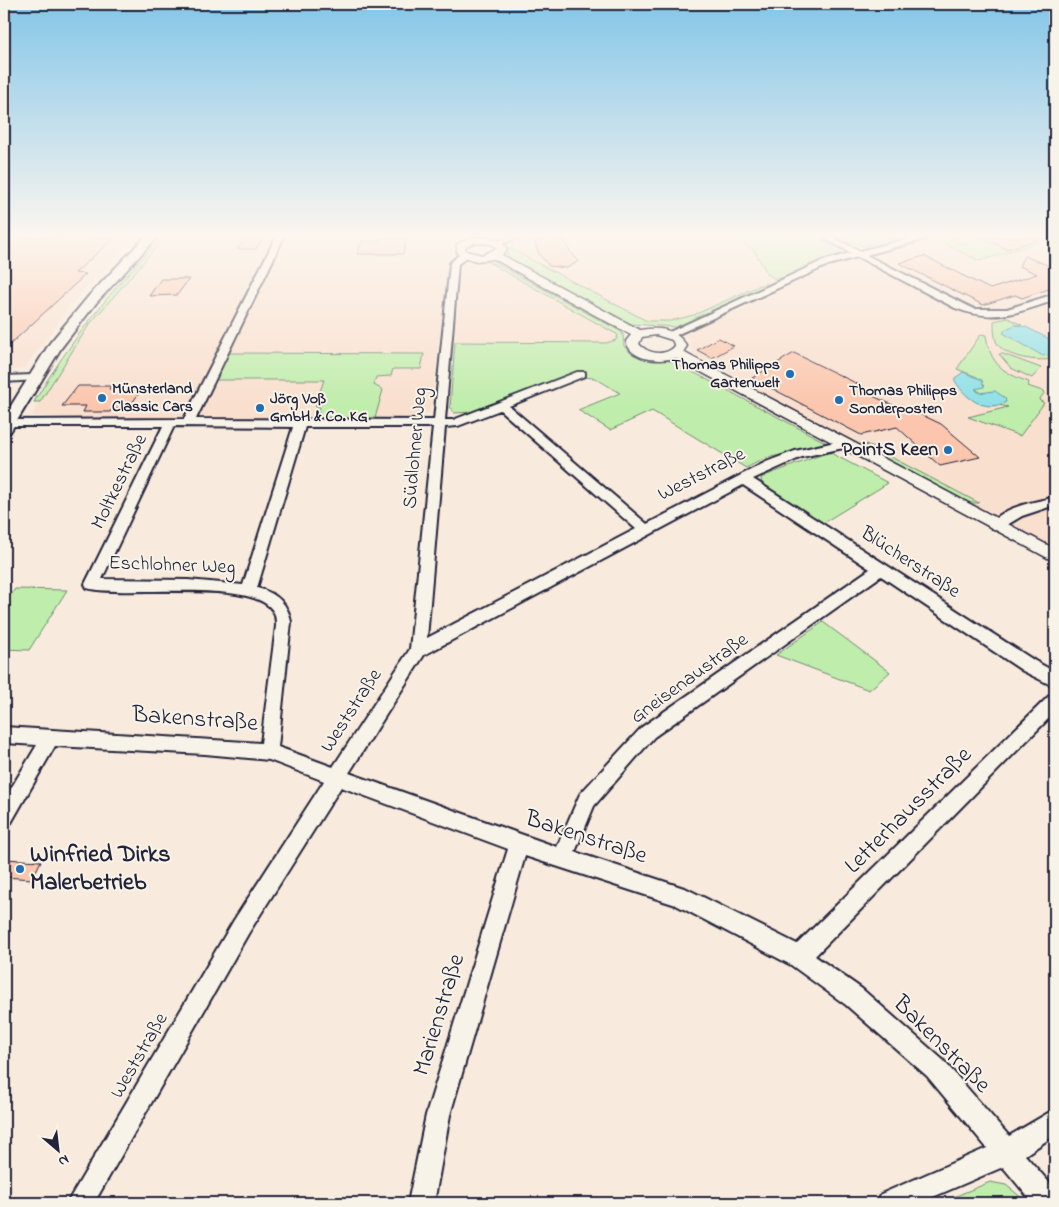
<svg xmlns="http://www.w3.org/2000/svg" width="1059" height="1207" font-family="'Indie Flower',sans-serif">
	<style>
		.built { fill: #f9dfce }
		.green { fill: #bfedab; stroke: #708873 }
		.water { fill: #8ee0e7; stroke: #6394a2 }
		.building { fill: #fbc6ad; stroke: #22223b }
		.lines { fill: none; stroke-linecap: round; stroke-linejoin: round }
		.minor-casing { stroke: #22223b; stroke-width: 4 }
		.tertiary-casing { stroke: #22223b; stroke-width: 3 }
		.secondary-casing { stroke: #22223b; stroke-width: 4 }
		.minor { fill: #f7f3e8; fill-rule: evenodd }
		.tertiary { fill: #f7f3e8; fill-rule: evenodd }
		.secondary { fill: #f7f3e8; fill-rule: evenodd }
		.poi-dot { fill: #1f6fb2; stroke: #f7f3e8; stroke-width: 2 }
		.labels { text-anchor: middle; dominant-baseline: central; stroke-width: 4; stroke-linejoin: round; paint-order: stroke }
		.far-poi-label { font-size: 16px; font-weight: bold; fill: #22223b; stroke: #f7f3e8; text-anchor: start }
		.street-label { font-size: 20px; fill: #22223b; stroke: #f7f3e8 }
		.poi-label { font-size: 20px; font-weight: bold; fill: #22223b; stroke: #f7f3e8; text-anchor: end }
		.near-street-label { font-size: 24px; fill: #22223b; stroke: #f7f3e8 }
		.near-poi-label { font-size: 24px; font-weight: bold; fill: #22223b; stroke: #f7f3e8; text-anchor: start }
	</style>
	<rect width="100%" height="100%" fill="#f8eadc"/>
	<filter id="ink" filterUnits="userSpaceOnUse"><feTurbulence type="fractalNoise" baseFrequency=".02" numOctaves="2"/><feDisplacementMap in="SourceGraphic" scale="10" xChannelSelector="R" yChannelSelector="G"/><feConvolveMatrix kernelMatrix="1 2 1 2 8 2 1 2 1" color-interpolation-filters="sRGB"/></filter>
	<g filter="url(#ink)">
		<path class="built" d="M 4,237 L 135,237 L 68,307 L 65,315 L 25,367 L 4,373 Z
			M 165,237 L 441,237 L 453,242 L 453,254 L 450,257 L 453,258 L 449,264 L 430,413 L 416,418 L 72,418 L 32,415 L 51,381 L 89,325 Z
			M 525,237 L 902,237 L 865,247 L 874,255 L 944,237 L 1055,237 L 1055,552 L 695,355 L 690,346 L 690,340 L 672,328 L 651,326 L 645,321 L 509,248 L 512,243 Z
			M 474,260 L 487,262 L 618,335 L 616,340 L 606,343 L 455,342 L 461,266 Z"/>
		<path class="green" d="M 162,237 L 165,237 L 89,325 L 40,402 L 34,402 C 70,341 113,288 162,237 Z
			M 732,237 L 821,237 L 840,255 L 788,277 L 775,279 L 767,274 L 754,250 Z
			M 838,237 L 899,237 L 864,246 Z
			M 931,237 L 957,237 L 949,239 L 960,244 L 983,238 L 1007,249 L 1043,237 L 1055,237 L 980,261 L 934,239 L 873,255 L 872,252 Z
			M 509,248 L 647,321 L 670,321 L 694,315 L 765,283 L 767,287 L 676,327 L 631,324 L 506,258 L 509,257 L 507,253 Z
			M 486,261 L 501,266 L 620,331 L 623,334 L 624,346 C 636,363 656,357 674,362 L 825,442 L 820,447 L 766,458 L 746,468 L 652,411 L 610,430 L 578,410 L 620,393 L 595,378 L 581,377 L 584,375 L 579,372 L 474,412 L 454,413 L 450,407 L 455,342 L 606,343 L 616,340 L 618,335 Z
			M 1008,318 L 1022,325 L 1015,325 L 1050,356 L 1055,354 L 1055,358 C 1041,363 1002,358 996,341 C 994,335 994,327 994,321 Z
			M 981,334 L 986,335 C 990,364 1003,373 1029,382 L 1028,386 L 1045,392 L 1039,400 L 1044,403 L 1020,436 L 968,417 L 1008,407 L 999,405 L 1002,404 L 991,391 L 984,394 L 975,389 L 985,385 L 977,377 L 957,369 Z
			M 228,353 L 424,354 L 421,369 L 393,369 L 391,376 L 376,377 L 374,385 L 383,390 L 375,418 L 317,418 L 320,407 L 315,406 L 324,380 L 216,380 Z
			M 999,354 L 1003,354 L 1041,368 L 1032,378 L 1011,368 Z
			M 866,444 L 979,503 L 965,503 L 869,452 Z
			M 829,452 L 888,483 L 823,523 L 762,485 L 761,478 L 767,475 Z
			M 15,589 L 67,590 L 29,650 L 4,649 L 4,604 Z
			M 823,622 L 890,672 L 869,690 L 776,655 Z
			M 990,1182 L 1006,1185 L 1028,1203 L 939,1203 Z"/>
		<path class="water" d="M 1015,325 L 1026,327 L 1055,342 L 1055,354 L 1043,356 L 1003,333 L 1006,329 Z
			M 963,372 L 982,380 L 984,387 L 975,389 L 979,393 L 995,391 L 1005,398 L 1006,402 C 983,414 963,396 954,379 Z"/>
		<path class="building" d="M 4,237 L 115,237 L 75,273 L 86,274 L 4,350 Z
			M 547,237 L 564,240 L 569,250 L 579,261 L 567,268 L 549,266 L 539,254 L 534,242 Z
			M 980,237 L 1038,237 L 1038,240 L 1007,249 Z
			M 246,238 L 263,238 L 256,249 L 237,249 Z
			M 382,238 L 407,238 L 403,254 L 357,254 L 362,241 L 381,241 Z
			M 924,256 L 990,289 L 1037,274 L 1019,266 L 1024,256 L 1055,268 L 1055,287 L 1022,298 L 1015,295 L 983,305 L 899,263 Z
			M 161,279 L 189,279 L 177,295 L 149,296 Z
			M 719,338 L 734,346 L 712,358 L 697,350 Z
			M 794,353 L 864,387 L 860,390 L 897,407 L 901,405 L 941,424 L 980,457 L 940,466 L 897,427 L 861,435 L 752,378 Z
			M 78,386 L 111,386 L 109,389 L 141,390 L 128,409 L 112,409 L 110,412 L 83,412 L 86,406 L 62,406 Z
			M 4,859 L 41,861 L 32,879 L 4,877 Z"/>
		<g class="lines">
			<g class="minor-casing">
				<path id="minor" d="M 276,237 L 284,237 L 196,419 L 434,420 L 450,263 L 461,253 L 467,253 L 467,257 L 458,264 L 445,420 L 453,420 L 577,372 L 585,372 L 585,376 L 509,406 L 647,524 L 766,462 L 795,451 L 844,440 L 848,441 L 850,444 L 848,447 L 802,457 L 753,479 L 1035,661 L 1055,672 L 1055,687 L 1023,671 L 881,576 L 654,737 L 594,806 L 575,852 L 687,889 L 797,944 L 1049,696 L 1055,694 L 1055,712 L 815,956 L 862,989 L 943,1060 L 1009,1136 L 1055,1109 L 1055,1135 L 1025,1155 L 1055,1189 L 1055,1203 L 1033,1203 L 1003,1167 L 919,1203 L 877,1203 L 881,1194 L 987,1148 L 927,1076 L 846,1005 L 791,965 L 676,905 L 525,856 L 450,1115 L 434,1203 L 408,1203 L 426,1115 L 508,849 L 341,787 L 248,934 L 94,1203 L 67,1203 L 234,920 L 324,781 L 269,760 L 205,754 L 55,746 L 11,823 L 4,826 L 4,800 L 37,745 L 4,743 L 4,727 L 261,743 L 276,626 C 276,621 276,615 273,611 C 254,578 121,598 87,588 L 85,584 L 163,426 L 8,426 L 4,424 L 4,420 L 184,419 ZM 500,410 L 636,529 L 427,638 L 445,427 L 458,426 ZM 174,426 L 293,427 L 243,585 L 188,580 L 102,579 ZM 305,427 L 433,427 L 410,649 L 333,767 L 278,747 L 291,622 C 288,603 276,593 257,588 ZM 743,485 L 870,569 L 642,727 L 580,794 L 557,847 L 349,773 L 424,655 Z
					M 508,237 L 519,237 L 497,246 L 493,243 Z
					M 822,237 L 832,237 L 860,251 L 914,237 L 926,237 L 925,239 L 866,255 L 974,309 L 1007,309 L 1055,294 L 1055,300 C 1017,313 994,323 955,308 L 858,257 L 828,265 L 674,336 L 665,334 L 822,261 L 851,253 Z
					M 33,375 L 37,376 L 37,380 L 4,382 L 4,376 Z
					M 1055,497 L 1055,505 L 1022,516 L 1002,528 L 992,528 L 990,525 C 1002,506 1036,502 1055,497 Z"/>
			</g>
			<g class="tertiary-casing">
				<path id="tertiary" d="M 473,237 C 485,238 501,236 507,249 L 502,255 L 640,330 C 660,327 675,328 687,346 L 683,352 L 1055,549 L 1055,562 L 675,358 C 659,362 631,361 626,341 L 631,335 L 494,259 L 476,261 L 457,254 L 457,244 ZM 474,243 L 491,244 L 497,248 L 482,255 L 466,251 L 465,247 ZM 656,335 L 672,340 L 675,346 C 665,357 648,354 639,344 L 642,337 Z"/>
			</g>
			<g class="secondary-casing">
				<path id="secondary" d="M 145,237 L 157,237 L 96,303 L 61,348 L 12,429 L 10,432 L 4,434 L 4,417 L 50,343 L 88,297 Z"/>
			</g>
			<use href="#minor" class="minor"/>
			<use href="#tertiary" class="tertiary"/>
			<use href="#secondary" class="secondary"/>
		</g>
	</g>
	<linearGradient id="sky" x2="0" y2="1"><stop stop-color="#84c6e8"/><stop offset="0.58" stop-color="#fcf6ef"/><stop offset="1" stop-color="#fcf6ef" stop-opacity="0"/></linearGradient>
	<rect width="1059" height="406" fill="url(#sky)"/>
	<g class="poi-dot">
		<circle cx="790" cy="374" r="5"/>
		<circle cx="102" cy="398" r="5"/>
		<circle cx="839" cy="400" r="5"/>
		<circle cx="260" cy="408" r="5"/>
		<circle cx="948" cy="450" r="5"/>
		<circle cx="20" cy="869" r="5"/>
	</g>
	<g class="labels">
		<g class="far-poi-label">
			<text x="780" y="365" text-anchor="end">Thomas Philipps<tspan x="780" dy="18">Gartenwelt</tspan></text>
			<text x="112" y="389">Münsterland<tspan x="112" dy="18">Classic Cars</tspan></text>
			<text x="849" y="391">Thomas Philipps<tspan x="849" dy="18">Sonderposten</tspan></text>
			<text x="270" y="399">Jörg Voß<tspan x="270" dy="18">GmbH &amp; Co. KG</tspan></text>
		</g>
		<g class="street-label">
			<text transform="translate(416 448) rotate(-85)">Südlohner Weg</text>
			<text transform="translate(702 475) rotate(-27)">Weststraße</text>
			<text transform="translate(120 482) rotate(-64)">Moltkestraße</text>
			<text transform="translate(910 563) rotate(33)">Blücherstraße</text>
			<text transform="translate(172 566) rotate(2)">Eschlohner Weg</text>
			<text transform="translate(690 679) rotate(-36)">Gneisenaustraße</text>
			<text transform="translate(352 711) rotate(-57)">Weststraße</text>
			<text transform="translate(140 1056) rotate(-60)">Weststraße</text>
		</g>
		<g class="poi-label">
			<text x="938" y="450">PointS Keen</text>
		</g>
		<g class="near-street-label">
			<text transform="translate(195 720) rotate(4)">Bakenstraße</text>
			<text transform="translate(909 811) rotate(-45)">Letterhausstraße</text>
			<text transform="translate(586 838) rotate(18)">Bakenstraße</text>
			<text transform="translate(440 1015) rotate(-73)">Marienstraße</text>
			<text transform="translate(941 1045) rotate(45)">Bakenstraße</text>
		</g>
		<g class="near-poi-label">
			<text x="30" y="855">Winfried Dirks<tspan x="30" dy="28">Malerbetrieb</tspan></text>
		</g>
	</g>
	<rect width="1059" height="1207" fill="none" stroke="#f7f3e8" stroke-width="20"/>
	<rect x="10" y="10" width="1039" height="1187" fill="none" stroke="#22223b" stroke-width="2" filter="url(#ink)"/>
	<g transform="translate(58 1150) rotate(152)" stroke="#f7f3e8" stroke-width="4" paint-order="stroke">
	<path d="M0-4L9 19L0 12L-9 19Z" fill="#22223b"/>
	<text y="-8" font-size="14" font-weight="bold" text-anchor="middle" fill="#22223b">N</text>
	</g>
</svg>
